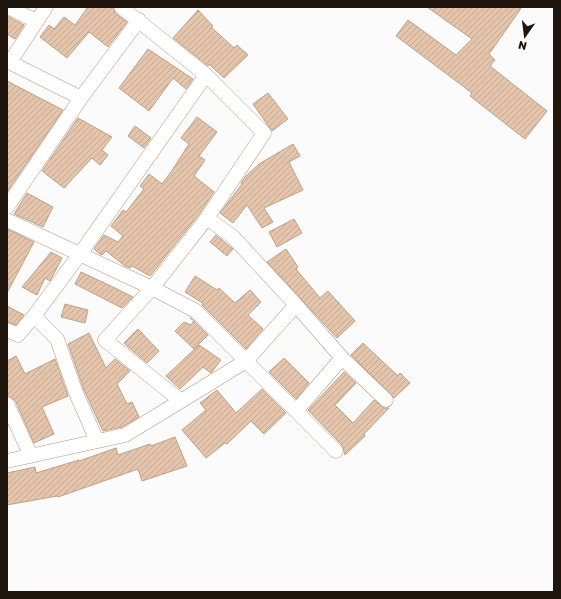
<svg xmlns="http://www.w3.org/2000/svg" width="561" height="599" font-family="'Golos Text',sans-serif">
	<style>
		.building { fill: url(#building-hatch); stroke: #bea188 }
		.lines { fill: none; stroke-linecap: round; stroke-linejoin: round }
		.minor-casing { stroke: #b69981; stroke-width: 15 }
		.minor { stroke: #fff; stroke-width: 14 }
	</style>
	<defs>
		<pattern id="building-hatch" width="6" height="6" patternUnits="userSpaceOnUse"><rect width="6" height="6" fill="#e4c5ac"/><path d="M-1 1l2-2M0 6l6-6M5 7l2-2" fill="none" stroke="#c3a893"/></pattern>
	</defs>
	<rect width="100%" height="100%" fill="#fbfbfb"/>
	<path class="building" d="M 88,7 L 113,7 L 115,13 L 127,22 L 108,47 L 89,32 L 67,58 L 40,37 L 49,25 L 54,29 L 64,17 L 75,25 Z
		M 427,7 L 522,7 L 489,54 L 495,60 L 490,66 L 547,111 L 525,139 L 470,96 L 472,93 L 396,36 L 408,20 L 456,55 L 472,39 Z
		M 198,10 L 213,26 L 211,27 L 234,48 L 237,45 L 248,55 L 224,78 L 209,64 L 208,66 L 173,38 Z
		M 7,16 L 24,25 L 15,39 L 7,34 Z
		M 148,49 L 193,79 L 186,89 L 173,78 L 149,111 L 119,88 Z
		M 7,81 L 63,110 L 7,192 Z
		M 268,93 L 288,119 L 272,131 L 253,104 Z
		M 197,117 L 217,132 L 199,156 L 205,160 L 194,176 L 214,192 L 200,213 L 150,276 L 132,266 L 130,268 L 125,266 L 106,251 L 102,255 L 100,254 L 94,249 L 104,235 L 118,242 L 123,236 L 111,226 L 123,210 L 126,212 L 144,189 L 140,186 L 149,174 L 162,184 L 171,172 L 189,144 L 181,138 Z
		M 78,118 L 112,137 L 102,150 L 108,155 L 100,165 L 92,158 L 64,188 L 42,171 Z
		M 135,126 L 151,138 L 144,148 L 128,136 Z
		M 293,144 L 300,156 L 289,162 L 303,190 L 264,208 L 273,222 L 262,228 L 247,205 L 233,223 L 220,213 L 242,184 L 241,183 L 245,177 L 259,164 Z
		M 27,193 L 53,207 L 43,227 L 14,214 Z
		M 294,219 L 302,233 L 277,247 L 269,232 Z
		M 7,229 L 34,242 L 7,293 Z
		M 216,235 L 233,249 L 227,256 L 210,242 Z
		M 286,249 L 298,267 L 296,269 L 320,298 L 328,291 L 355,321 L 337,338 L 267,262 Z
		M 51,252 L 62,258 L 50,281 L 45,278 L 37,295 L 22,287 Z
		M 81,272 L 115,288 L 133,297 L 122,308 L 75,284 Z
		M 195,276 L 217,290 L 219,288 L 235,303 L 250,290 L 261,302 L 248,315 L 263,329 L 246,349 L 202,305 L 204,304 L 185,292 Z
		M 65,304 L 88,310 L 85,323 L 61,317 Z
		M 7,306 L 24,315 L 16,325 L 7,322 Z
		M 190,318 L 191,318 L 208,335 L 194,349 L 175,331 L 184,322 L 191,325 L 194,321 Z
		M 138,329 L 159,351 L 147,363 L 127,346 L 124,343 Z
		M 89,333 L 106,368 L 115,359 L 130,371 L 117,384 L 127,404 L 132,402 L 139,417 L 122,427 L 103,431 L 84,390 L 68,344 Z
		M 363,343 L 398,376 L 400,373 L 410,383 L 394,398 L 351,355 Z
		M 199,345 L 221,360 L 211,373 L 203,367 L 180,389 L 166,376 Z
		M 16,356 L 25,374 L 55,359 L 68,396 L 42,407 L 54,434 L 34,443 L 15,400 L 7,396 L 7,361 Z
		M 284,358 L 309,383 L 296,399 L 269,372 Z
		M 344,372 L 356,383 L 335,405 L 353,423 L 374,400 L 384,408 L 389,408 L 364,434 L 365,436 L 345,455 L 342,445 L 308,410 Z
		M 262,389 L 286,413 L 264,434 L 251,421 L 227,444 L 225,443 L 206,458 L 182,430 L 206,410 L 200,403 L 217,390 L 236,413 Z
		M 175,437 L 187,466 L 142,481 L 138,469 L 58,497 L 57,496 L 7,505 L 7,473 L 35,467 L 36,473 L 79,460 L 79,461 L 116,448 L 118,455 L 150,444 L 151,446 Z"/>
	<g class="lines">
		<g class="minor-casing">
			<path id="minor" d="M 8,7 L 36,21
				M 7,61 L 81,98
				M 10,62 L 46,7
				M 7,207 L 81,98 L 139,20
				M 207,218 L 233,237 L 296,305
				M 7,220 L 152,288 L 105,340 L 181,401 L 246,361 L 296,411 L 342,358 L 296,305 L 246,361 L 196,311 L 152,288 L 207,218 L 264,133 L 206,75 L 121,7
				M 34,316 L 57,339 L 76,393 L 97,441
				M 7,330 L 18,335 L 34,316 L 80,254 L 206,75
				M 342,358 L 386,400
				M 7,404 L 31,456
				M 296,411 L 336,451
				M 7,461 L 125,435 L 181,401"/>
		</g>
		<use href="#minor" class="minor"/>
	</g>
	<rect width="561" height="599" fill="none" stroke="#21160d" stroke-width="16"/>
	<g transform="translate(525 36) rotate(194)" stroke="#ffffff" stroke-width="3" paint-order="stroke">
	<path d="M0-3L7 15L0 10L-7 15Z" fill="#21160d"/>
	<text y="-6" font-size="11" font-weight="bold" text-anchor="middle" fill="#21160d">N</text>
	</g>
</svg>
